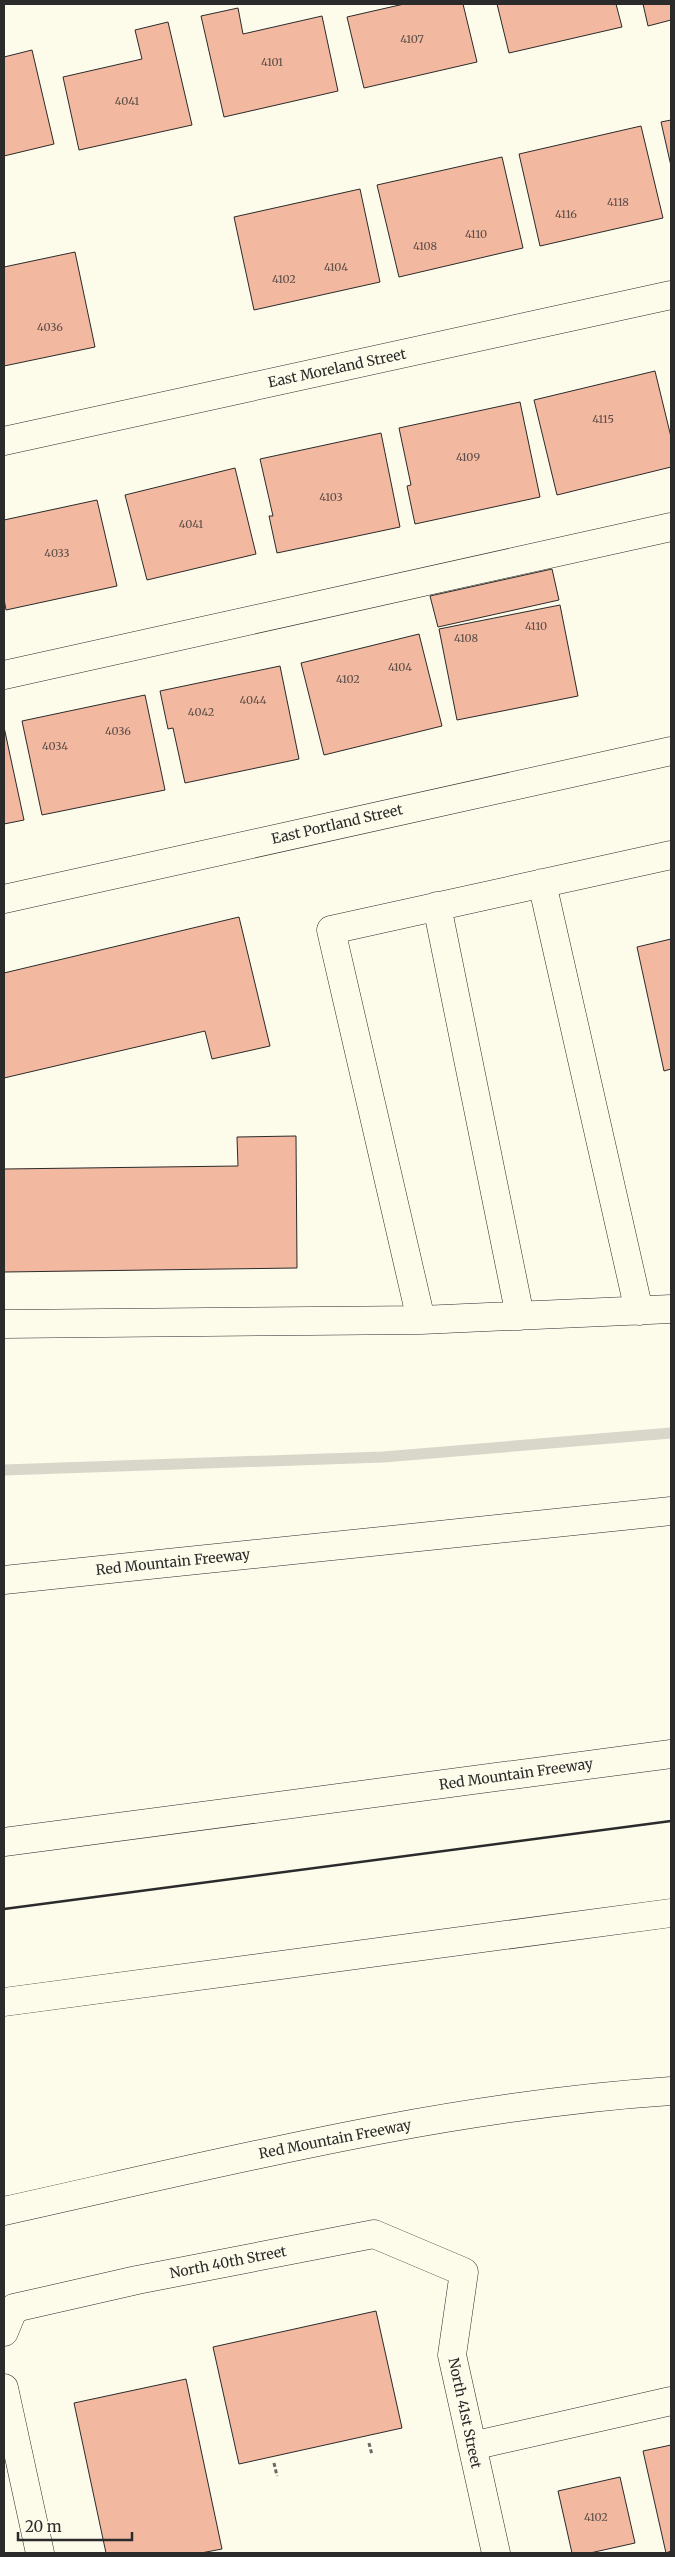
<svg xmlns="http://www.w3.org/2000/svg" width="675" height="2557" font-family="Merriweather,serif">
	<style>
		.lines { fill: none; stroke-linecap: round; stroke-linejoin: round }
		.stream { stroke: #d8d7c9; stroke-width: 11 }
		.building { fill: #f2b8a0; stroke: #2b2b2b }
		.minor-casing { stroke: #2b2b2b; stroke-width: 29 }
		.major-casing { stroke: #2b2b2b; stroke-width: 29 }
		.highway-casing { stroke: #2b2b2b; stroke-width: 29 }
		.path { stroke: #6a6964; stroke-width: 3; stroke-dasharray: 4 2.5; stroke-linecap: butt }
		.minor { stroke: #fdfbea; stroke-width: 28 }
		.major { stroke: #fdfbea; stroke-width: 28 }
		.highway { stroke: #fdfbea; stroke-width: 28 }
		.wall { stroke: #2b2b2b; stroke-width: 2.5 }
		.labels { text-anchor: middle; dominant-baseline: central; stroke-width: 4; stroke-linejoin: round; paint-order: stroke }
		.number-label { font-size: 11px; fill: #5d4e48 }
		.street-label { font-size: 14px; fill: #2b2b2b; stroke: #fdfbea }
	</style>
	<rect width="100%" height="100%" fill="#fdfbea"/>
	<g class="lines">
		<path class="stream" d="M 4,1470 L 383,1457 L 671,1433"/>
	</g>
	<path class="building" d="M 404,4 L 463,4 L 477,62 L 364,88 L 347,17 Z
		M 497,4 L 616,4 L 622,27 L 509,53 Z
		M 643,4 L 671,4 L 671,20 L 648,26 Z
		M 238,8 L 243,34 L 322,16 L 338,91 L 224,117 L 201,16 Z
		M 168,22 L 192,125 L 79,150 L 63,77 L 142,59 L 135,30 Z
		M 32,50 L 54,144 L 4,156 L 4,57 Z
		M 671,120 L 671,166 L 661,122 Z
		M 641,126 L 663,218 L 540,246 L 519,154 Z
		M 502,157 L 523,248 L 399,277 L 377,185 Z
		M 360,189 L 380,282 L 254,310 L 234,217 Z
		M 75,252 L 95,347 L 4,366 L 4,267 Z
		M 655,371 L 671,437 L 671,467 L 557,495 L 534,400 Z
		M 520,402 L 540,497 L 415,524 L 407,486 L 411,485 L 399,428 Z
		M 381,433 L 400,527 L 277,553 L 269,516 L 273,516 L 260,459 Z
		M 235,468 L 256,554 L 147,580 L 125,495 Z
		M 97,500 L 117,586 L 6,610 L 4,599 L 4,520 Z
		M 552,569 L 559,600 L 438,627 L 430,596 Z
		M 560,605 L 578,696 L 457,720 L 439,629 Z
		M 419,634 L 442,726 L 324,755 L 301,663 Z
		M 280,666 L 299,759 L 185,783 L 173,728 L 168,729 L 160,691 Z
		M 145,695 L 165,790 L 42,815 L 22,721 Z
		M 4,727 L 24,820 L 4,824 Z
		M 239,917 L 270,1046 L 212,1059 L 205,1031 L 4,1078 L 4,973 Z
		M 671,939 L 671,1069 L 664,1071 L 637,947 Z
		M 296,1136 L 297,1268 L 4,1272 L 4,1169 L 238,1166 L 237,1137 Z
		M 376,2311 L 402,2428 L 239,2464 L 213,2347 Z
		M 186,2379 L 222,2549 L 201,2553 L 106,2553 L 74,2403 Z
		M 671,2445 L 671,2551 L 666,2553 L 643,2451 Z
		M 620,2477 L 635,2543 L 590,2553 L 572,2553 L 558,2491 Z"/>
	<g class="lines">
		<g class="minor-casing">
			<path id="minor" d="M 4,441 L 671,295
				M 4,675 L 671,527
				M 542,883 L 639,1311
				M 4,899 L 671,751
				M 437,906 L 520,1316
				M 421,1320 L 331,930 L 671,855
				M 4,1324 L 421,1320 L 671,1309
				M 4,2332 L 14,2308 L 137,2280 L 374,2234 L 464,2272 L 452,2355 L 496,2553
				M 4,2388 L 40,2553
				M 472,2446 L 671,2401"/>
		</g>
		<g class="major-casing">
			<path id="major" d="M 4,1580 L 671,1511
				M 4,2211 C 225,2162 445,2106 671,2091"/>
		</g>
		<g class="highway-casing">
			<path id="highway" d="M 4,1842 L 671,1754
				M 4,2002 L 671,1913"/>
		</g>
		<path class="path" d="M 369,2443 L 372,2455
			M 274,2463 L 277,2476"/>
		<use href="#minor" class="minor"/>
		<use href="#major" class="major"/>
		<use href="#highway" class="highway"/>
		<path class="wall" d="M 4,1909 L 671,1821"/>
	</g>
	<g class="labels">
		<g class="number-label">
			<text x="412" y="39">4107</text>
			<text x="272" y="62">4101</text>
			<text x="127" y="101">4041</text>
			<text x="618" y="202">4118</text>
			<text x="566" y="214">4116</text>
			<text x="476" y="234">4110</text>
			<text x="425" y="246">4108</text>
			<text x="336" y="267">4104</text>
			<text x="284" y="279">4102</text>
			<text x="50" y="327">4036</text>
			<text x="603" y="419">4115</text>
			<text x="468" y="457">4109</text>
			<text x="331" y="497">4103</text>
			<text x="191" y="524">4041</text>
			<text x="57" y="553">4033</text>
			<text x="536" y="626">4110</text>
			<text x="466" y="638">4108</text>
			<text x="400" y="667">4104</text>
			<text x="348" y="679">4102</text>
			<text x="253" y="700">4044</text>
			<text x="201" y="712">4042</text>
			<text x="118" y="731">4036</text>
			<text x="55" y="746">4034</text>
			<text x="596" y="2517">4102</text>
		</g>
		<g class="street-label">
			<text transform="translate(337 368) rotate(-12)">East Moreland Street</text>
			<text transform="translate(337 824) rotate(-13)">East Portland Street</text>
			<text transform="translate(173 1562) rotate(-6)">Red Mountain Freeway</text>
			<text transform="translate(516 1774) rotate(-8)">Red Mountain Freeway</text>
			<text transform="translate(335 2139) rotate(-11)">Red Mountain Freeway</text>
			<text transform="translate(228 2262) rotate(-11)">North 40th Street</text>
			<text transform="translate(465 2413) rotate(78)">North 41st Street</text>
		</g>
	</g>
	<rect width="675" height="2557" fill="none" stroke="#2b2b2b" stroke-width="10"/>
	<path d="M18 2532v8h114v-8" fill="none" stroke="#2b2b2b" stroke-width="2.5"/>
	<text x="25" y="2532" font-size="15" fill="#2b2b2b" stroke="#fdfbea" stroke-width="4" paint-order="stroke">20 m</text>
</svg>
